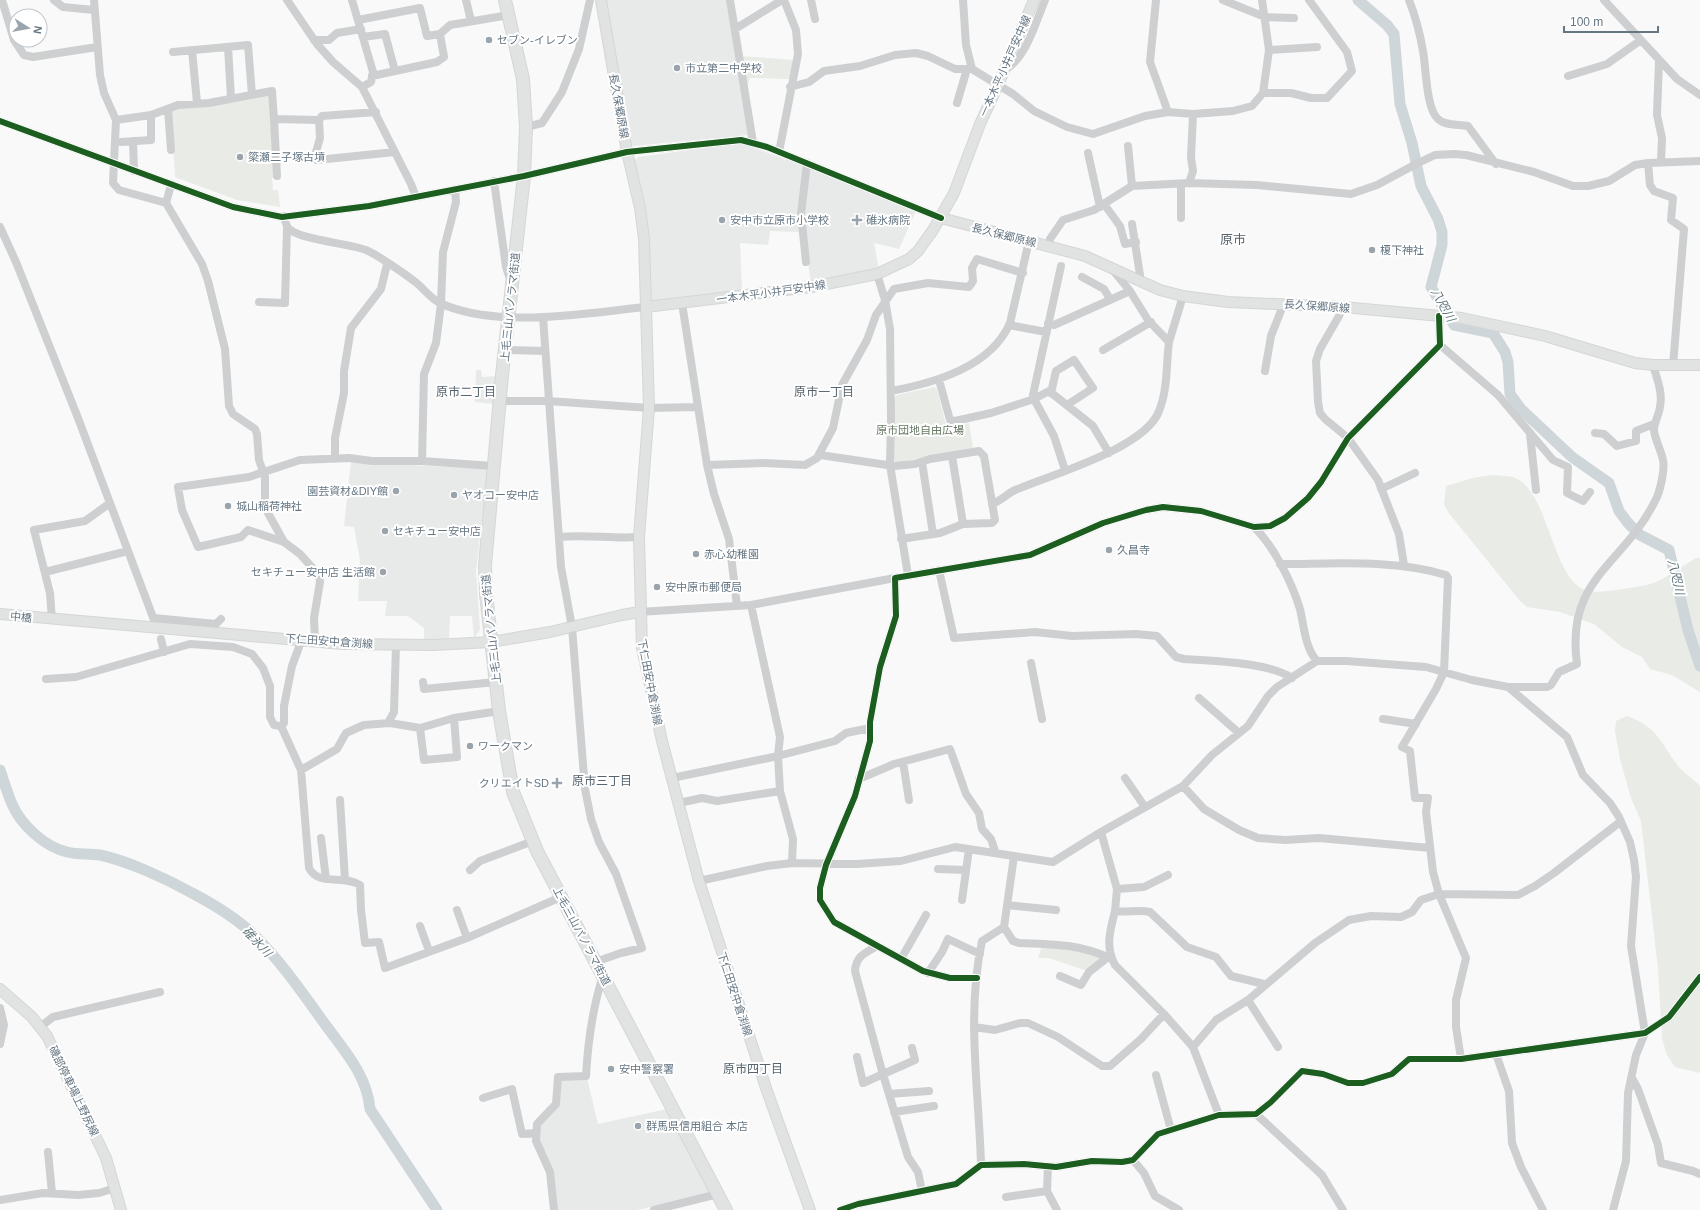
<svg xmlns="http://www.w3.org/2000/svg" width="1700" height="1210" font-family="Arial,'Noto Sans JP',sans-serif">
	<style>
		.built { fill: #e8e9e9 }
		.green { fill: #e8ebe6 }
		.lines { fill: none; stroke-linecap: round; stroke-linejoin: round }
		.river { stroke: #ced6d9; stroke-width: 11 }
		.major-casing { stroke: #d5d6d7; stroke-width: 12 }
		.highway-casing { stroke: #d5d6d6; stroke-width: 14 }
		.minor { stroke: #cecfd0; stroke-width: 8 }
		.major { stroke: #e1e2e2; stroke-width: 10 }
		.highway { stroke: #e1e2e2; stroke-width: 12 }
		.cycleway-casing { stroke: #fff; stroke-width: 8 }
		.cycleway { stroke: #1b5e20; stroke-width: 6 }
		.poi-dot { fill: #99a4ac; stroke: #fff; stroke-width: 1.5 }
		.labels { text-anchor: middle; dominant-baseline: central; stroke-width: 4; stroke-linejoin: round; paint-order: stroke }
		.poi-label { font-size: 11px; fill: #657683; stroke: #fff; text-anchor: start }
		.street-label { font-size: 11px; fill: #657683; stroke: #fff }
		.park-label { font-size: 11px; fill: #687a64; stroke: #fff }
		.water-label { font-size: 12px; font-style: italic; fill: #60757c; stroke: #fff }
		.neighbourhood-label { font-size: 12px; fill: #57646e; stroke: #fff }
		.quarter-label { font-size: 13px; fill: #57646e; stroke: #fff }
	</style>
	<rect width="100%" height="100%" fill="#f9f9f9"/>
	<path class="built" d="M 605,0 L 726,0 L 749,135 L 633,146 L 629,143 Z
		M 741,143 L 804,166 L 799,232 L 770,231 L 768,245 L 740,243 L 742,288 L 739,293 L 649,303 L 633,162 L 638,157 Z
		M 808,167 L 916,211 L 899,249 L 874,243 L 879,270 L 811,284 L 803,226 Z
		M 476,370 L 481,370 L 482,377 L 497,376 L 494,404 L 475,402 Z
		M 351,462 L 488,469 L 476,571 L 480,630 L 474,638 L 472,616 L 450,616 L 449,639 L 424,639 L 424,628 L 408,616 L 385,616 L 387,601 L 358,601 L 360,560 L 354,527 L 344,526 Z
		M 587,1078 L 598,1124 L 667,1109 L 710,1190 L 707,1195 L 637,1210 L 555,1210 L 539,1143 L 538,1126 L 558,1105 L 560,1079 Z"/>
	<path class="green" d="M 741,56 L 794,60 L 789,79 L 750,78 L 746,90 Z
		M 269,94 L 275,177 L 272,178 L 273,190 L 278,190 L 280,207 L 237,200 L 175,177 L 171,111 L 178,107 Z
		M 934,387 L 937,389 L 946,425 L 949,427 L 969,423 L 973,448 C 947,452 921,460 896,462 L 893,460 L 894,399 L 897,395 Z
		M 1492,475 C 1500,476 1512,475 1519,480 C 1549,498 1553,578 1585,590 C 1594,594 1614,590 1624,589 C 1633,587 1645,586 1654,583 C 1668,577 1682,566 1696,558 L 1700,558 L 1700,692 L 1672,675 L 1650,669 L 1642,657 L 1622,647 L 1594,624 L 1560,612 L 1527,607 L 1520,601 L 1448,512 L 1444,504 L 1446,486 L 1473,478 Z
		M 1627,716 C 1655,726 1660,740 1675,762 C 1681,771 1692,778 1700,786 L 1700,1073 L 1675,1067 L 1667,1055 L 1662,1039 L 1658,969 L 1641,821 L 1631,798 L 1620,759 L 1615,731 L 1616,721 Z
		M 1042,946 L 1062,946 L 1103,958 L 1087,971 L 1049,958 L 1038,958 Z"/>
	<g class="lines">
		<path class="river" d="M 1358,0 L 1387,25 L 1394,34 L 1400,104 L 1412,143 L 1421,186 L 1438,219 L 1442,232 L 1442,245 L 1431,287 L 1454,325 L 1493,333 L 1505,352 L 1508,362 L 1510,394 L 1521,409 L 1572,457 L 1609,483 L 1619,511 L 1628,523 L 1640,535 L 1669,550 L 1688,630 L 1700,666
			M 0,770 C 4,781 7,793 12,804 C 21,825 45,847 67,852 C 78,855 89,853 100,855 C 128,861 167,879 192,893 C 215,905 238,919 256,937 C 281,962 302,992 322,1020 C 342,1048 367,1074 370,1109 L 437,1210"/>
		<g class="major-casing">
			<path id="major" d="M 601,0 L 627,152 L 640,208 L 644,239 L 649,408 L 639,537 L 642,648 L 662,741 L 699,881 L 767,1091 L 810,1210
				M 941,218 L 1085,256 L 1160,290 L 1183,296 L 1228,302 L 1343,307 L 1462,318 L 1545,336 L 1635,363 L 1653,365 L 1700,365
				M 646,307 L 811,287 L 877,274 L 909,259 L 918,251 L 933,230 L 954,193 L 980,124 L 998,85 L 1034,0
				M 0,614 L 343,644 L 433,645 L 491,642 L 550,632 L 622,615 L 639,612
				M 0,989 L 32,1017 L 47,1036 L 106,1158 L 121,1210"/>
		</g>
		<g class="highway-casing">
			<path id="highway" d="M 505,0 L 523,79 L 526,127 L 524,176 L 502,375 L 485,565 L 486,594 L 499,711 L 513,792 L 537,851 L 726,1210"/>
		</g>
		<path class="minor" d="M 2,0 L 14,40 L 24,55 L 33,57 L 97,47
			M 54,0 L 63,7 L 94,10
			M 94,0 L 100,75 L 104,93 L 116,120 L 113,183 L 119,190 L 166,203
			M 287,0 L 317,44 L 333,62 L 362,87 L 411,184 L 416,197
			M 352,0 L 373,72 L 371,82 L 362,87
			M 466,0 L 471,21
			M 730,0 L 753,143
			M 811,0 L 815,19
			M 963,0 L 966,45 L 972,69
			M 1156,0 L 1150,62 L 1168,112
			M 1223,0 L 1265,17 L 1294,18
			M 1409,0 C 1415,15 1420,34 1423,51 C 1426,66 1426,109 1438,119 C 1445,126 1459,124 1468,126 L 1496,164
			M 1604,0 L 1677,79 L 1700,95
			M 358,20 L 420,8 L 427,36 L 440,34
			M 735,29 L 782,0
			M 363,37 L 385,34 L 395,71
			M 314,40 L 329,40 L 337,33 L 361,29
			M 228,47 L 231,98
			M 192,50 L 197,103
			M 1269,50 L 1317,47
			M 173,52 L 248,45 L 252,95
			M 1659,61 L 1657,115 L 1662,138 L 1661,162
			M 1005,70 C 1027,56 1035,24 1045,0
			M 372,76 L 437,62 L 444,57 L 440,34 L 450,25 L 509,15
			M 1568,76 L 1607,64 L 1641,40
			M 790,87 L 809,82 L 824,71 L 860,66 L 895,55 L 916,53 L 928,56 L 955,69 L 972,69 L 1013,94 L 1034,111 L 1067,127 L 1093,134 L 1145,116 L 1168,112 L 1193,114 L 1233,111 L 1252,106 L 1263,93 L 1269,50 L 1262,0
			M 1263,93 L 1291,93 L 1311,98 L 1327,98 L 1352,71 L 1347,52 L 1309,0
			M 957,103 L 967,69
			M 168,109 L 171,150
			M 274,119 L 277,176
			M 116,120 L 151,115 L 178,105 L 209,103 L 272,91 L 274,119 L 319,120 L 322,116 L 376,112
			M 319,120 L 320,138 L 316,152 L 317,160 L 395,152
			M 0,121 L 233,207 L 282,217 L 369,206 L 524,176 L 627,152 L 741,140 L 767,147 L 941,218
			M 526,127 L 542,123 L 562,92 L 579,49 L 590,0
			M 133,141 L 134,171
			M 121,142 L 151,140 L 151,115
			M 1128,146 L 1132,186
			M 779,152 L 798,54 L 796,30 L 784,0
			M 1088,153 L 1100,207
			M 1648,163 L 1650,185 L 1654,191 L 1673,198 L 1671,220 L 1684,229 L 1673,366
			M 494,181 L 506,267 L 509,276 L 513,276
			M 1189,183 L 1193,171 L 1191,158 L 1193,114
			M 171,185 L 166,203 L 202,264 L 208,281 L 225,349 L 229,406 L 233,414 L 255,429 L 257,434 L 259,460 L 265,477 L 265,505 L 268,513 L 284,542 L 300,554 L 319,575 L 320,582 L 314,618 L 315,641
			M 1104,204 L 1120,226 L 1125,244 L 1136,242
			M 284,216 C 285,220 286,225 288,228 C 299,240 348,243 366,250 C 376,254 405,274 414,281 C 424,288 431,300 442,304 C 500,329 585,313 646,307
			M 1181,218 L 1181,184
			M 1132,224 L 1140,275 L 1137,280
			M 0,227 L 16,262 L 78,418 L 154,620
			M 1048,246 L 1050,239 L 1063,220 L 1094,210 L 1132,186 L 1189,183 L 1257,185 L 1351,194 L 1377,185 L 1418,163 L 1435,155 L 1454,154 L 1466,155 L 1534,172 L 1573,186 L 1588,186 L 1609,181 L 1635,165 L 1648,163 L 1700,161
			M 806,262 L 801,214 L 807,163
			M 877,274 L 885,300 L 890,329 L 891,418 L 890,465 L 908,575
			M 1082,277 L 1104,289 L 1110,299
			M 259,302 L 285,303 L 287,227
			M 682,303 L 707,465 L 714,494 L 729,539 L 737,606
			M 1343,307 L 1339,316 L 1320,349 L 1316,361 L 1318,402 L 1320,413 L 1325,419 L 1348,438 L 1378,480 L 1399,534 L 1404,565
			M 543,317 L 561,567 L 572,627 L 585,789 L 591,819 L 599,842 L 616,874 L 642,948 L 621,953 L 595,962
			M 1048,323 L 1054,325 L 1130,291
			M 1009,325 L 1046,332
			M 1169,342 L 1183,296
			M 1440,345 L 1498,395 L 1553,460 L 1568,467 L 1567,493 L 1583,501 L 1590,492
			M 505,350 L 545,351
			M 1103,350 L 1151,322
			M 1265,371 L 1271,336 L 1284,303
			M 939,380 L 950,420 L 955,421 L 991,413 L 1034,399 L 1054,436 L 1065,470
			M 891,391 C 934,383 991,367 1010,323 L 1029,241
			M 1051,393 L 1056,371 L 1074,360 L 1093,388 L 1067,405
			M 1034,399 L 1033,395 L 1061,266
			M 1034,399 L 1049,391 L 1093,426 L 1109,453
			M 500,401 L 548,401 L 649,408 L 698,407
			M 1595,433 L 1604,434 L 1617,446 L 1636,441 L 1636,431 L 1654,424
			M 1530,434 L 1536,490
			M 820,455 L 894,466 L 915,464 L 930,459 L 979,451 L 984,456 L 995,520 L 992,523 L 963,524 L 940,533 L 901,539
			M 952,456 L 963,524
			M 335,459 L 335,438 L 344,393 L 344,371 L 351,328 L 381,289 L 387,264
			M 422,461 L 424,374 L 436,343 L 441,304 L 443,252 L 456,202 L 455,189
			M 922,462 L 933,534
			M 707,465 L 764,463 L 805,465 L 817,458 L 833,428 L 842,385 L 867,340 L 876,315 L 894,289 L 928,283 L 969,287 L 973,281 L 972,268 L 977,259 L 1023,273
			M 1381,489 L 1415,473
			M 992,504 C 1000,501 1006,495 1013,491 C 1049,475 1145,449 1159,411 C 1168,389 1166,365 1169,342 L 1148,320 L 1130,291 L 1111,268
			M 1254,527 C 1274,546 1292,583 1300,609 C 1304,626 1305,648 1317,661 L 1346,661 L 1426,667 L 1472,680 L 1508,687 L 1567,737 L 1583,775 L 1610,803 L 1619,817 L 1630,842 L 1634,860 L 1636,877 L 1631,946 L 1645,1033 L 1636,1055 L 1628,1093 L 1626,1161 L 1613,1210
			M 559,537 C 586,534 612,539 639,537
			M 284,542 L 248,530 L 241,537 L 198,547 L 182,510 L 178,487 L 249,477 L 300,460 L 349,458 L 372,461 L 422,461 L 493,466
			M 1280,564 C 1333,564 1396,559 1446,575 L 1448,578 L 1444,672 L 1436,689 L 1402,747 L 1410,751 L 1415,798 L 1428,798 L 1426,812 L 1433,872 L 1439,894 L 1466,958 L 1456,1000 L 1456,1027 L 1461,1059
			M 939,570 L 954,638 L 1035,632 L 1072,636 L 1136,634 L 1157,636 L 1176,657 L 1184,659 C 1213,661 1267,662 1292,678
			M 45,572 L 128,551
			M 751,605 L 780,737 L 778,756 L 780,791 L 793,839 L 792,863
			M 639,612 L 751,605 L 895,578
			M 154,618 L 216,624 L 221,619
			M 52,620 L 50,593 L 34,530 L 85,521 L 110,503
			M 161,639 L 164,652
			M 1031,663 L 1042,719
			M 46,679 L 76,677 L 190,644 L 233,647 L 252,654 L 263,668 L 270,686 L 270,717 L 274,725 L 281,726 L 284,723 L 284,706 L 292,666 L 302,639
			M 423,682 L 424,689 L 496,682
			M 1508,687 L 1547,687 L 1551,685 L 1559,672 L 1577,664 C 1565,578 1623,566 1655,501 C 1660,493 1665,469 1663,460 C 1661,450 1655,440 1654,430 C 1654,422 1659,415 1660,407 C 1663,393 1657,379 1653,365
			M 1199,698 L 1239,733
			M 1383,719 L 1416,724
			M 388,723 L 394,712 L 396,645
			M 281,726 L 301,770 L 337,749 L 346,733 L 364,725 L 390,723 L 420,728 L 454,718 L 499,711
			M 420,728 L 424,760 L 457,757 L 454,718
			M 903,762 L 909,800
			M 301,770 L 309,868 C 319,887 343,874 360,885 L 361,910 L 365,943 L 379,942 L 385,968 L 467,938 L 561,897
			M 672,778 L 778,756 L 835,741 L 846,733 L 870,728
			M 1125,778 L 1145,807
			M 859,779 L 894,764 L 950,749 L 966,794 L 979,813 L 982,829 L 991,839 L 995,851
			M 1183,786 L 1204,809 L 1239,830 L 1258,838 L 1285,840 L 1319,838 L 1430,848
			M 340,800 L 345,880
			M 679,803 L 702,798 L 717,801 L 780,791
			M 1101,832 L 1117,889 L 1115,911 C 1127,913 1138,909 1150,912 L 1187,947 L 1216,957 L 1231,976 L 1264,984
			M 321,838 L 326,879
			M 938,869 L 966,870
			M 470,870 L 480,861 L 533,841
			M 699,881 L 767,866 L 792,863 L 857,864 L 901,861 L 955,847 L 1053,862 L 1101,832 L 1183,786 L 1212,755 L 1248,726 L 1268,696 L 1277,687 L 1317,661
			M 1117,889 L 1144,887 L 1168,875
			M 962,900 L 969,849
			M 1007,905 L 1056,910
			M 457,910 L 467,938
			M 1115,911 C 1110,930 1105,947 1115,965 L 1164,1014
			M 420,926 L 429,951
			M 1004,927 L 1013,941 L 1019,943 C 1053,944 1080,944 1112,959
			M 877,946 C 865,953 856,956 855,971 L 882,1071 L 908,1157 L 918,1172 L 922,1191
			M 901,959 L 926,915
			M 928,973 L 942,952 L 948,939 L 980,954
			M 1060,976 L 1081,985 L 1089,972 L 1108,957
			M 977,978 L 950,978 L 923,971 L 834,922 L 820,900 L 820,888 L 826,865 L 855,796 L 870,741 L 870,722 L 880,667 L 896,616 L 895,578 L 1030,555 L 1103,523 L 1146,510 L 1163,507 L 1201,511 L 1254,527 L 1270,526 L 1285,518 L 1308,498 L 1321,482 L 1348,438 L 1440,345 L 1439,316
			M 1248,1000 L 1278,1047
			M 0,1008 L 4,1025 L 0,1044
			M 40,1027 L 53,1017 L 160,992
			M 974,1027 L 995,1030 L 1020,1023 L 1028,1023 L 1058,1037 L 1102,1066 L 1110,1066 L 1141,1039 L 1164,1014 L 1193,1047 L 1219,1115
			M 1193,1047 L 1216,1020 L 1248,1000 L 1315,943 L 1349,920 L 1371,916 L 1401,917 L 1412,912 L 1421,900 L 1439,894 L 1518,895 L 1535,886 L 1554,873 L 1620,822
			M 1496,1054 L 1509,1091 L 1512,1143 L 1521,1167 L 1543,1210
			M 857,1057 L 863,1083 L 915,1060 L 912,1048
			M 1156,1075 L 1171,1130
			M 1632,1078 L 1638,1089 L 1658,1145 L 1661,1163 L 1693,1171 L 1700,1174
			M 889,1094 L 929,1091
			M 483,1098 L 512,1089 L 522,1134 L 536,1133
			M 894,1112 L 934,1106
			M 1256,1114 L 1322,1175 L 1343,1210
			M 48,1152 L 52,1193
			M 1133,1160 L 1144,1173 L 1155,1196 L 1179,1210
			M 981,1165 C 979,1091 966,1014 982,941 L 1004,927 L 1014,856
			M 1048,1166 L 1047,1191 L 1057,1210
			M 1006,1197 L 1047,1191
			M 0,1200 L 43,1193 L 78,1195 L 99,1193 L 115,1188
			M 554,1210 L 550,1172 L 536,1141 L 537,1124 L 556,1104 L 558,1077 L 586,1076 C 588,1041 592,1009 603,976
			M 654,1210 L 718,1194
			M 840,1210 L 858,1204 L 956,1184 L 981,1165 L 1024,1164 L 1056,1167 L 1092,1161 L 1122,1162 L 1133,1160 L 1158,1134 L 1219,1115 L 1256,1114 L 1271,1102 L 1302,1071 L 1323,1074 L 1348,1083 L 1363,1083 L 1392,1074 L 1409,1059 L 1461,1059 L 1645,1033 L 1669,1017 L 1700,977"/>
		<use href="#major" class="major"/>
		<use href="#highway" class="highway"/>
		<g class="cycleway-casing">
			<path id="cycleway" d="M 0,121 L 233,207 L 282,217 L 369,206 L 524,176 L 627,152 L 741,140 L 767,147 L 941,218
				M 977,978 L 950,978 L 923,971 L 834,922 L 820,900 L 820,888 L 826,865 L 855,796 L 870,741 L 870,722 L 880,667 L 896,616 L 895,578 L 1030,555 L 1103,523 L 1146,510 L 1163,507 L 1201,511 L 1254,527 L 1270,526 L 1285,518 L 1308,498 L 1321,482 L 1348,438 L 1440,345 L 1439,316
				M 840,1210 L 858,1204 L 956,1184 L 981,1165 L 1024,1164 L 1056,1167 L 1092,1161 L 1122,1162 L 1133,1160 L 1158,1134 L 1219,1115 L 1256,1114 L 1271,1102 L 1302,1071 L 1323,1074 L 1348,1083 L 1363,1083 L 1392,1074 L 1409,1059 L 1461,1059 L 1645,1033 L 1669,1017 L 1700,977"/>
		</g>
		<use href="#cycleway" class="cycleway"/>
	</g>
	<g class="poi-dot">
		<circle cx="489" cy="40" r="4"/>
		<circle cx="677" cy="68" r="4"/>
		<circle cx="240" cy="157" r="4"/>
		<circle cx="722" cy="220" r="4"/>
		<path d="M855 214h4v4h4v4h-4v4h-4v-4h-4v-4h4z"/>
		<circle cx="1372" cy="250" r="4"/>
		<circle cx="396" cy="491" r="4"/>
		<circle cx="454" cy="495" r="4"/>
		<circle cx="228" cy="506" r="4"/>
		<circle cx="385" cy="531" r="4"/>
		<circle cx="1109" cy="550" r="4"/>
		<circle cx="696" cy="554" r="4"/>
		<circle cx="383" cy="572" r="4"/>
		<circle cx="657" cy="587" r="4"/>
		<circle cx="470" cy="746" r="4"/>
		<path d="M555 777h4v4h4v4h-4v4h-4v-4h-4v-4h4z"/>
		<circle cx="611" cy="1069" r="4"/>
		<circle cx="638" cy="1126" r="4"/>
	</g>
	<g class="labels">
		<g class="poi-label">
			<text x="497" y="40">セブン-イレブン</text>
			<text x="685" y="68">市立第二中学校</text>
			<text x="248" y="157">簗瀬二子塚古墳</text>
			<text x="730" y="220">安中市立原市小学校</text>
			<text x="866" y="220">碓氷病院</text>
			<text x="1380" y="250">榎下神社</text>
			<text x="388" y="491" text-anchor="end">園芸資材&amp;DIY館</text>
			<text x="462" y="495">ヤオコー安中店</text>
			<text x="236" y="506">城山稲荷神社</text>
			<text x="393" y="531">セキチュー安中店</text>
			<text x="1117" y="550">久昌寺</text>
			<text x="704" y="554">赤心幼稚園</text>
			<text x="375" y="572" text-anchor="end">セキチュー安中店 生活館</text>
			<text x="665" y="587">安中原市郵便局</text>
			<text x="478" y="746">ワークマン</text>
			<text x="549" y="783" text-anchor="end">クリエイトSD</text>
			<text x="619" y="1069">安中警察署</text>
			<text x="646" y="1126">群馬県信用組合 本店</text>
		</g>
		<g class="street-label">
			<text transform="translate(1005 66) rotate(-66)">一本木平小井戸安中線</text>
			<text transform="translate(619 106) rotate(80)">長久保郷原線</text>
			<text transform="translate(1004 235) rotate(14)">長久保郷原線</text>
			<text transform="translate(771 292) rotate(-8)">一本木平小井戸安中線</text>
			<text transform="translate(1317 306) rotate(4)">長久保郷原線</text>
			<text transform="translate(510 307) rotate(-84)">上毛三山パノラマ街道</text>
			<text transform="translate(21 617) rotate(6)">中橋</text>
			<text transform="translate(491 629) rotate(-96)">上毛三山パノラマ街道</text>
			<text transform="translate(329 641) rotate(4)">下仁田安中倉渕線</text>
			<text transform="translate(650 682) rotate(79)">下仁田安中倉渕線</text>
			<text transform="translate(582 936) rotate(62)">上毛三山パノラマ街道</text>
			<text transform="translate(735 994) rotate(72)">下仁田安中倉渕線</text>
			<text transform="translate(74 1091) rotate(64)">磯部停車場上野尻線</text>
		</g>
		<g class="park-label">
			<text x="920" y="430">原市団地自由広場</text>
		</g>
		<g class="water-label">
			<text transform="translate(1443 305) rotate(61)">八咫川</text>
			<text transform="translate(1676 577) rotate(77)">八咫川</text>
			<text transform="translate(257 942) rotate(47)">碓氷川</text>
		</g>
		<g class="neighbourhood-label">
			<text x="466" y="392">原市二丁目</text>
			<text x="824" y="392">原市一丁目</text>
			<text x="602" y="781">原市三丁目</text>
			<text x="753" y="1069">原市四丁目</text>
		</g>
		<g class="quarter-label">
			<text x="1233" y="239">原市</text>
		</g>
	</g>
	<g transform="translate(28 28) rotate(101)"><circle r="19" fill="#ffffff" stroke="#c1c8cd"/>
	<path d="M0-3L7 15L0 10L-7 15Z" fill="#99a4ac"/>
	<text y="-6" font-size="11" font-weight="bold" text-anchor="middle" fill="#657683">N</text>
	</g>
	<path d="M1564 26v6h94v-6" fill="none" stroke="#657683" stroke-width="2"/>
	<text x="1570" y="26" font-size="12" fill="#657683" stroke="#ffffff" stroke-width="3" paint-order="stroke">100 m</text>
</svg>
